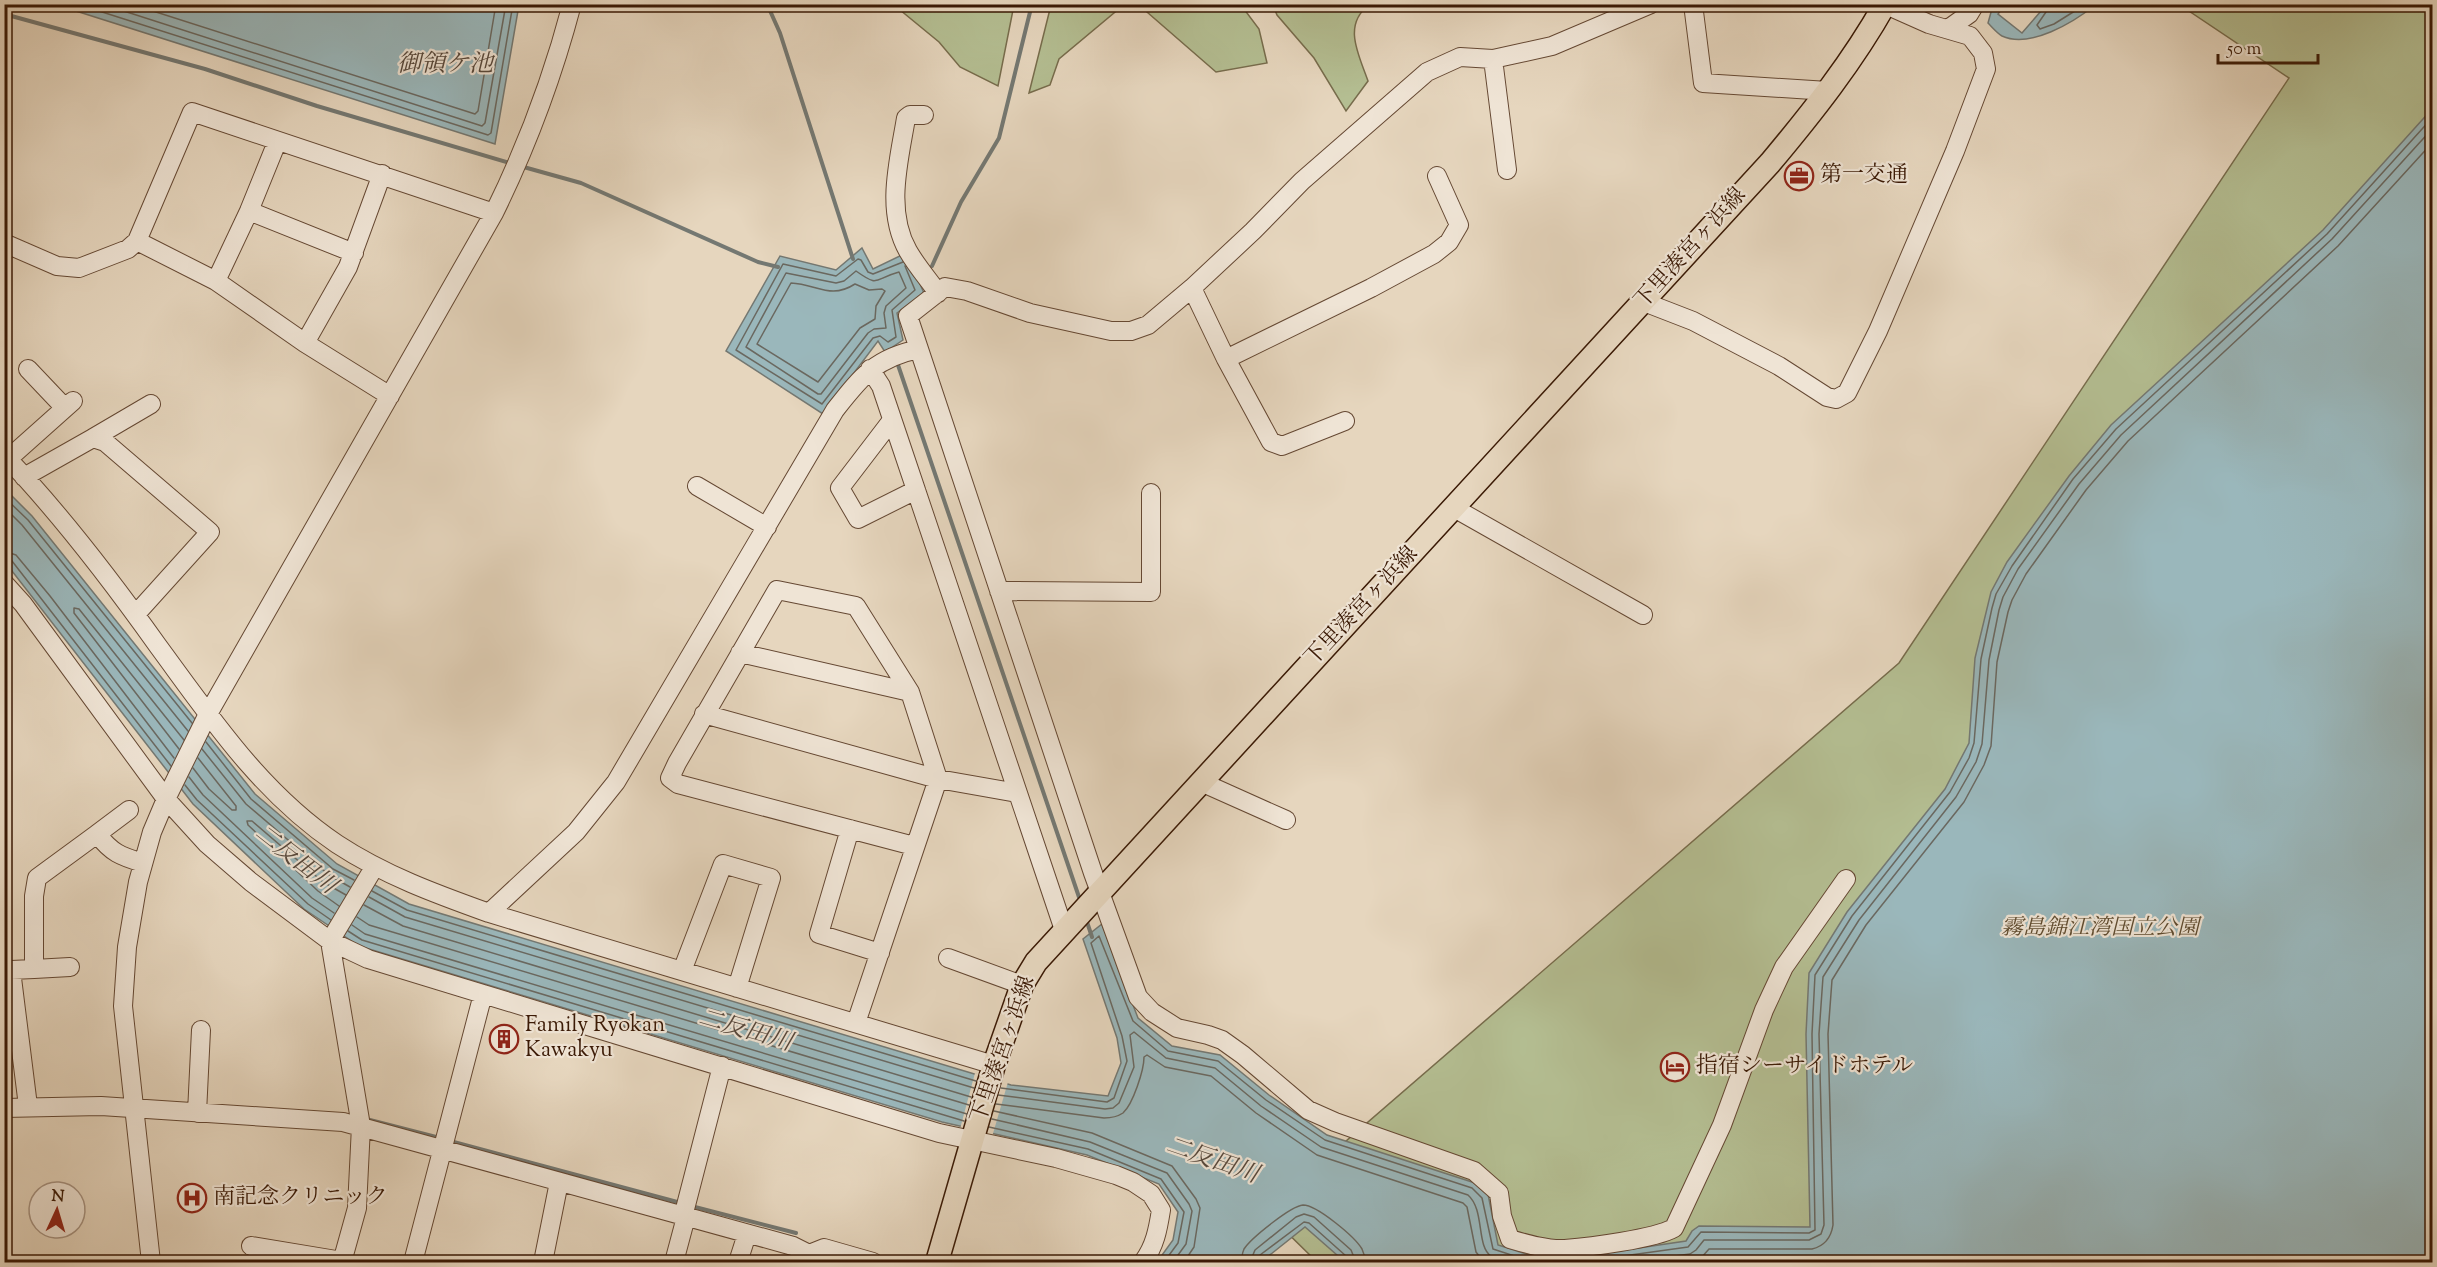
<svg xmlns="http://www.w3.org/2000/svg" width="2437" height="1267" font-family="'Sorts Mill Goudy','Noto Serif JP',serif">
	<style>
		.green { fill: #b4be92; stroke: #776c4c; stroke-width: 1.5 }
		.water { fill: #9ab7bb; stroke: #747872; stroke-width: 1.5 }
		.pier { fill: #e6d6be }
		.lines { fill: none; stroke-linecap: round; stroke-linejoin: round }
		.shore { stroke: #6a6860; stroke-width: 1.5 }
		.stream { stroke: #747872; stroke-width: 4 }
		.minor-casing { stroke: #654833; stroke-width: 20 }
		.major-casing { stroke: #3a1905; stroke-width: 25 }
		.minor { stroke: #efe4d5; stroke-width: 18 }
		.major { stroke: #e6d6be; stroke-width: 22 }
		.labels { text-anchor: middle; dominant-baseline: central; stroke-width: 4.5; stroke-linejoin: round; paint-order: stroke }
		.poi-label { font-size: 22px; fill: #3a1905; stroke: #efe4d5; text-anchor: start }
		.street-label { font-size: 22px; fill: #3a1905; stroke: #efe4d5 }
		.park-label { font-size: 22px; font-style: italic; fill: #5f4b2f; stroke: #efe4d5 }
		.water-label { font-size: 24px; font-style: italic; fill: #57483c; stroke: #efe4d5 }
	</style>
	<rect width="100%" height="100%" fill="#e6d6be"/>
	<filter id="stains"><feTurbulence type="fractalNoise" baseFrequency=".00333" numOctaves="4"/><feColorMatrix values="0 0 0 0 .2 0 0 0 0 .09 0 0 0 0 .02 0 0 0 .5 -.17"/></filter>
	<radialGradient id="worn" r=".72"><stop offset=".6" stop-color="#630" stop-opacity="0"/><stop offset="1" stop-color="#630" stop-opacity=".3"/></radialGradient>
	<path class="green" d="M 894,5 L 1014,5 L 998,86 L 960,67 L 939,42 Z
		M 1051,5 L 1241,5 L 1259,29 L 1267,63 L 1216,72 L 1140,6 L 1120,8 L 1059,59 L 1050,85 L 1029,93 Z
		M 1273,5 L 1369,5 C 1342,25 1359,55 1368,81 L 1346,111 L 1314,58 L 1277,15 Z
		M 2180,5 L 2432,5 L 2432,1262 L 1317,1262 L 1265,1211 L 1899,663 L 2289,78 Z"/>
	<path class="water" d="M 57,5 L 519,4 L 519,5 L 495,144 Z
		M 1993,5 L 2005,5 L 1998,14 L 2022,33 L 2041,11 L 2033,5 L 2095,5 C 2074,22 2030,49 2002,36 C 1997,33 1992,27 1988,23 Z
		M 2432,109 L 2432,1262 L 1345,1262 L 1305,1227 L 1261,1262 L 1157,1262 L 1173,1240 L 1178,1212 L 1159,1184 L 1087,1155 L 942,1122 L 359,946 L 304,909 L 193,804 L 5,562 L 4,488 L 32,516 L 255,794 L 337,864 L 409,904 L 1011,1085 L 1108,1096 L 1121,1063 L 1117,1038 L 1083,939 L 1102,924 L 1138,1018 L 1172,1046 L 1220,1055 L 1269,1095 L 1327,1135 L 1475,1183 L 1488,1194 L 1498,1245 L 1542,1259 L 1563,1259 L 1686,1241 L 1692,1231 L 1699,1226 L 1810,1227 L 1806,1034 L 1809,973 L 1847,912 L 1945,789 L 1969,743 L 1975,658 L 1991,592 L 2007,562 L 2069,476 L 2111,425 L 2323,230 Z
		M 862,248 L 873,269 L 906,253 L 924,293 L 897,313 L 903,340 L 885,352 L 878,341 L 823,414 L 726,351 L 780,256 L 836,270 Z"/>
	<path class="pier" d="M 975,1073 L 1008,1082 L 992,1137 L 960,1129 Z"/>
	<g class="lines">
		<path class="shore" d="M 77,4 L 488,135 L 491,133 L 513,4
			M 102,4 L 482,126 L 485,123 L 506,4
			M 131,4 L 475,114 L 478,111 L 496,4
			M 2042,4 L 2046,12 L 2037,25 L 2040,29 L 2054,24 L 2086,4
			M 903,262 L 873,274 L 868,272 L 861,260 L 858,259 L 836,276 L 783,264 L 736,350 L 822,404 L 873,338 L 880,336 L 888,342 L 896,337 L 892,310 L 915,290 L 905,266
			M 856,271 C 880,288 873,279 899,272 L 906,288 L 886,306 L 884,313 L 886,328 L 874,329 L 868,333 L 821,394 L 818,394 L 746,347 L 786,273 L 836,283 L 844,281 Z
			M 791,283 C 817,284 830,300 855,284 L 869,290 L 882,289 L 885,291 L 876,306 L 875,319 L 860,328 L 818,382 L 757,344 Z
			M 4,497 L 28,520 L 192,723
			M 4,507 L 22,525 L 188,731
			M 4,551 L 16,555 L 50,596 L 174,758
			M 4,559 L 12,561 L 171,766
			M 206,742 L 251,799 L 333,869 L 354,880
			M 179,749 L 74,613 L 74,608 L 79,609 L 184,740
			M 202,749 L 246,804 L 329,875 L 350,887
			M 193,768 L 209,789 L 232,810 L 236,810 L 236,806 L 198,758
			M 189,777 L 203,795 L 312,898 L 334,913
			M 185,785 L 197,800 L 308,904 L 331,920
			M 372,891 L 407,910 L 976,1081
			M 369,897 L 405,917 L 974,1088
			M 364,905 L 403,926 L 971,1097
			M 339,906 L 318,891 L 248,825 L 247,821 L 252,821 L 323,882 L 346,895
			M 357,917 L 369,925 L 969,1105
			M 352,925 L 365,934 L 967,1114
			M 348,931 L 362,940 L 964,1121
			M 1001,1088 L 1107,1102 L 1114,1098 L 1127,1061 L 1122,1036 L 1091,943 L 1099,936 L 1133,1021 L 1168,1051 L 1218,1061 L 1266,1100 L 1325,1140 L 1472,1188 L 1482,1198 L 1493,1249 L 1533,1262
			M 998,1095 L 1105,1109 L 1113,1108 L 1119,1103 L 1134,1067 L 1130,1035 L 1134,1032 L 1166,1058 L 1215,1068 L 1261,1106 L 1321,1147 L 1468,1195 C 1485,1210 1476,1246 1491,1256 C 1496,1259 1503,1261 1509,1262
			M 996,1104 L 1104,1118 C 1111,1118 1117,1117 1123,1113 C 1133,1104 1144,1070 1144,1057 L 1147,1055 L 1165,1067 L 1211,1076 L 1256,1113 L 1317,1155 L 1463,1203 L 1467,1207 L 1476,1252 L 1484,1262
			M 994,1111 L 1092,1133 L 1172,1166 L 1196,1199 L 1200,1208 L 1194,1247 L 1184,1262
			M 992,1119 L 1090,1142 L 1167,1173 L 1189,1204 L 1192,1211 L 1186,1244 L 1173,1262
			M 989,1127 L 1088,1149 L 1161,1179 L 1184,1212 L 1178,1243 L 1164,1262
			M 1241,1262 C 1242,1258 1242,1253 1244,1249 C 1251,1238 1291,1206 1303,1205 C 1317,1205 1355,1237 1362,1249 C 1364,1253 1365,1258 1365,1262
			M 1250,1262 L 1255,1250 L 1296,1217 L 1304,1214 L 1314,1217 L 1351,1250 L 1356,1262
			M 1258,1262 L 1260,1255 L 1304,1222 L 1309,1223 L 1346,1256 L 1348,1262
			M 1580,1262 L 1688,1247 L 1701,1232 L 1809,1233 L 1815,1230 L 1812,1034 L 1815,975 L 1852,916 L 1950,792 L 1969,758 L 1974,743 L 1981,659 L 1992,608 L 1996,594 L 2012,566 L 2073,479 L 2116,429 L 2327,234 L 2432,118
			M 1629,1262 L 1690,1254 L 1696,1250 L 1704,1240 L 1809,1240 L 1821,1234 L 1824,1225 L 1819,1034 L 1823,977 L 1859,920 L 1956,797 L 1976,762 L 1982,744 L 1989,660 L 1999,610 L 2003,597 L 2018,569 L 2079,484 L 2121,435 L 2332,239 L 2432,129
			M 1692,1262 L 1701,1258 L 1709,1249 L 1812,1249 C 1825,1246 1831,1238 1833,1225 L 1828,1034 L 1832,980 L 1866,925 L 1964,802 L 1984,765 L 1991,746 L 1997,662 L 2008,612 L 2012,600 L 2026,574 L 2086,490 L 2128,441 L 2338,246 L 2432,143"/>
		<path class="stream" d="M 767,4 L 780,33 L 853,259
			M 4,14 L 205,69 L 317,106 L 510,163
			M 520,166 L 581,183 L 758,262 L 778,267
			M 932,266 L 961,202 L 999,138 L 1032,4
			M 897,362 L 1081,903
			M 1086,919 L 1092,937
			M 366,1119 L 440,1138
			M 450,1141 L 681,1203
			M 691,1206 L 796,1233
			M 821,1261 L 829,1262"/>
		<g class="minor-casing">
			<path id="minor" d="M 1651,4 L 1552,46 L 1493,59 L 1460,57 L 1427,72 L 1302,181 L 1253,231 L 1192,288 L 1148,325 L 1131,331 L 1111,331 L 1030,313 L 967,291 L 945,287 L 908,316 L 1093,873 L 1138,997 L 1152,1012 L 1177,1028 L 1208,1035 L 1222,1040 L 1243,1055 L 1308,1110 L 1335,1122 L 1474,1171 L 1499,1193 L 1502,1216 L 1510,1239 C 1527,1244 1547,1250 1565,1249 C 1589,1247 1654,1239 1674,1228 L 1722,1125 L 1764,1010 L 1784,967 L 1846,879
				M 1693,4 L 1703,83 L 1828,91
				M 1948,29 L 1969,14 L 1975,4
				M 1493,59 L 1507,170
				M 924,115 L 910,115 L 906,118 C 899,161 885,210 908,251 C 916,265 928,279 938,293
				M 249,211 L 354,253
				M 137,241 L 216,281 L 305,343 L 390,396
				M 4,243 L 57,266 L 79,268 L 128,249 L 137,241 L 192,112 L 494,213
				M 216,281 L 249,211 L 277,142
				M 1192,288 L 1226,359 L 1271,442 L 1282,446 L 1345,421
				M 1644,302 L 1693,321 L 1779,366 L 1827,397 L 1836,399 L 1847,393 L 1878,331 L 1955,151 L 1986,69 L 1983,53 L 1970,36 L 1929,24 L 1884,4
				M 305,343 L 348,267 L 382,174
				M 1226,359 L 1371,288 L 1434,254 L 1449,242 L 1459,225 L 1437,176
				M 28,369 L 65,408
				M 870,369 L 881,386 L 1064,930
				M 892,420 L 840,488 L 858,519 L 916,490
				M 93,438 L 151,404
				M 4,455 C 60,513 111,580 158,646 C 211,718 261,793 337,844 C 384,875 436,894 489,913 L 994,1065
				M 8,459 L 73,401
				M 24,477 L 93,438 L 105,442 L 210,532 L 136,614
				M 697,486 L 767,527
				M 1454,508 L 1643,615
				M 4,583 L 23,604 L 166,799 L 207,844 L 251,882 L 330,941 L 368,959 L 939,1133 L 1056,1158 L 1116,1175 L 1133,1182 L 1151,1194 L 1161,1210 C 1158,1229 1155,1246 1143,1262
				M 999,591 L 1151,592 L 1151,493
				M 740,653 L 910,692
				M 704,714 L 938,779 L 1017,793
				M 1201,782 L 1286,820
				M 129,810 L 97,834 C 112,853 120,856 143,863
				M 850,829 L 819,934 L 880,953
				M 489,913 L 576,832 L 616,782 L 835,410 C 861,377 875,358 919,349
				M 330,941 L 361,1126 L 357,1208 L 342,1262
				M 330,941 L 375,866
				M 948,958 L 1022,985
				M 70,967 L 34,969 L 34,896 L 37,878 L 97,834
				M 682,971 L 723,864 L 771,878 L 737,988
				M 856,1023 L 938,779 L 910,692 L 856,606 L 777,590 L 677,763 L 670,778 L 678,784 L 914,846
				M 28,1106 L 11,970 L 34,969
				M 4,1108 L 101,1106 L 343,1122 L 793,1246 L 809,1254 L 824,1248 L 873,1262
				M 197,1113 L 201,1030
				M 251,1246 L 342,1261
				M 151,1262 L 123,1006 L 127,947 L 138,882 L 152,832 L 166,799 L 208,714 L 494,213 C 527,146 553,76 572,4
				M 413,1262 L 483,994
				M 543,1262 L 559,1182
				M 674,1262 L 686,1217 L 685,1209 L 722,1066
				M 738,1262 L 747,1234"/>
		</g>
		<g class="major-casing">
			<path id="major" d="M 937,1262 L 994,1065 L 1022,985 L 1036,962 L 1770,163 C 1812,113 1853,61 1885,4"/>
		</g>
		<use href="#minor" class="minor"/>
		<use href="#major" class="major"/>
	</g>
	<defs>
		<g id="office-ring" transform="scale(1.5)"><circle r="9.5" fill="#efe4d5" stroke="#8f2418" stroke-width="1.5"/><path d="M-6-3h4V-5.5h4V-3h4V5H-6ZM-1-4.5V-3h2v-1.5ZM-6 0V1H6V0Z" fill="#8f2418"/></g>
		<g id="building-ring" transform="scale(1.5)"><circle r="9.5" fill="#efe4d5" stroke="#8f2418" stroke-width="1.5"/><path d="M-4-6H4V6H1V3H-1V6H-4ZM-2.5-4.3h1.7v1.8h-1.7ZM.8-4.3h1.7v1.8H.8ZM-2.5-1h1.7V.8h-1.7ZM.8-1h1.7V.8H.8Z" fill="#8f2418"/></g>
		<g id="hotel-ring" transform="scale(1.5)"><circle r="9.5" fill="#efe4d5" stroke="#8f2418" stroke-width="1.5"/><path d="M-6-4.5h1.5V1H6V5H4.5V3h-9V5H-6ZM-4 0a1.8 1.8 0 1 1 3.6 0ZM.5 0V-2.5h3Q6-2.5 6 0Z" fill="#8f2418"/></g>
		<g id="hospital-ring" transform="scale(1.5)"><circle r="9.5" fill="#efe4d5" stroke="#8f2418" stroke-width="1.5"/><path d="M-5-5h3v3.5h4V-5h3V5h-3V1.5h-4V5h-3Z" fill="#8f2418"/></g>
	</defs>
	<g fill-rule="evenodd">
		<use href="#office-ring" x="1799" y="176"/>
		<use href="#building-ring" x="504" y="1039"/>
		<use href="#hotel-ring" x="1675" y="1067"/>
		<use href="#hospital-ring" x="192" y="1198"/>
	</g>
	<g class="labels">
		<g class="poi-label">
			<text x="1820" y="176">第一交通</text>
			<text x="525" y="1026">Family Ryokan<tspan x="525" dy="25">Kawakyu</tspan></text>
			<text x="1696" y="1067">指宿シーサイドホテル</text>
			<text x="213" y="1198">南記念クリニック</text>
		</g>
		<g class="street-label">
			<text transform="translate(1691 249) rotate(-48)">下里湊宮ヶ浜線</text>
			<text transform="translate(1362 607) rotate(-47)">下里湊宮ヶ浜線</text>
			<text transform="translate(1004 1050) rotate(-71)">下里湊宮ヶ浜線</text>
		</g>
		<g class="park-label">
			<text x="2100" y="929">霧島錦江湾国立公園</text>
		</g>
		<g class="water-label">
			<text x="445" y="65">御領ケ池</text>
			<text transform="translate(295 860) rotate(38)">二反田川</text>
			<text transform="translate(745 1031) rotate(16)">二反田川</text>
			<text transform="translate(1212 1161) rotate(19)">二反田川</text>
		</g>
	</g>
	<rect width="2437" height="1267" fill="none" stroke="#e6d6be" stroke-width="24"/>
	<rect x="6" y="6" width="2425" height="1255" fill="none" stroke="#3a1905" stroke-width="3"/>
	<rect x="12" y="12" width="2413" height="1243" fill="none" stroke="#3a1905" stroke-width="1.5"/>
	<g transform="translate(57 1210) rotate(4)"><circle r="28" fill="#efe4d5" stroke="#a79382" stroke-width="1.5"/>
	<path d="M0-4.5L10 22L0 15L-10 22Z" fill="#8f2418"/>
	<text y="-9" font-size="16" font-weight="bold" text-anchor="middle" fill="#3a1905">N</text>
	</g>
	<path d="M2218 54v9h100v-9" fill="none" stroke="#3a1905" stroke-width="3"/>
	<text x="2227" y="54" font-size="18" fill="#3a1905" stroke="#efe4d5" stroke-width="4.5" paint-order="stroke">50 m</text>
	<rect width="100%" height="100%" filter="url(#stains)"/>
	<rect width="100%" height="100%" fill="url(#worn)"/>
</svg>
